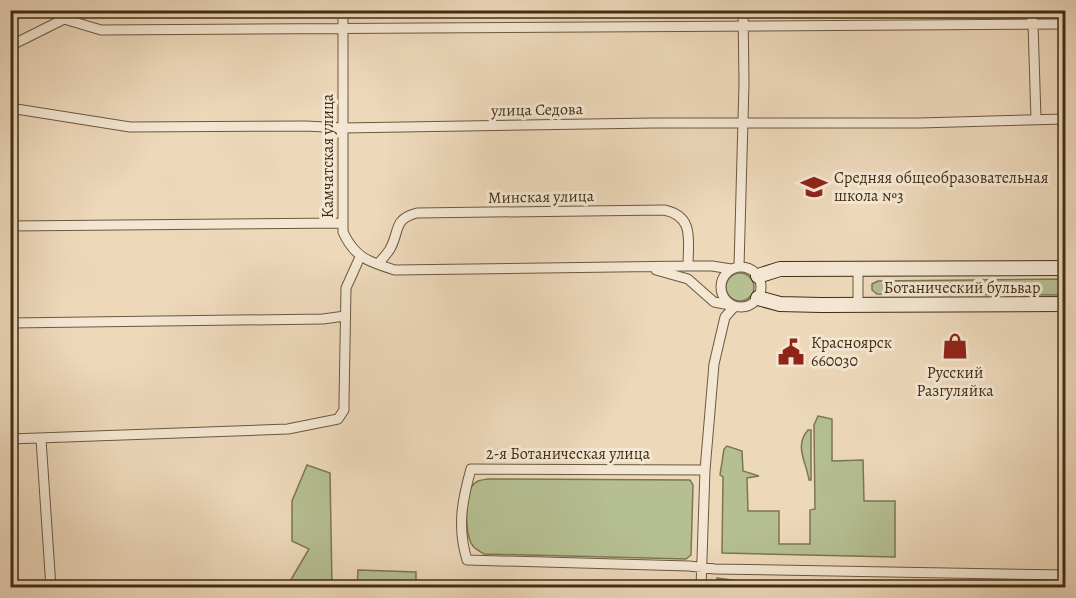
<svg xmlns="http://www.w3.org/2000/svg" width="1076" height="598" font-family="Alegreya,serif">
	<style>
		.green { fill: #b5bf92; stroke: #7b7653; stroke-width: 1.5 }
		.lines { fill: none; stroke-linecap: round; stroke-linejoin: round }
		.street-casing { stroke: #6c583e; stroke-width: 11 }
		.secondary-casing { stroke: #412d14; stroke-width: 16 }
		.street { stroke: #f3e6d2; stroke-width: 9 }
		.secondary { stroke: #f3e6d2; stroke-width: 14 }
		.labels { text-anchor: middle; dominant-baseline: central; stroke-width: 6; stroke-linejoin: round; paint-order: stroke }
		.street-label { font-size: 16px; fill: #412d14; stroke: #f3e6d2 }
		.poi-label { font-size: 16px; fill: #412d14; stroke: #f3e6d2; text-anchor: start }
	</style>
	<rect width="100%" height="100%" fill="#edd8ba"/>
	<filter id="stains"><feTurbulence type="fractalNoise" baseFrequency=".00333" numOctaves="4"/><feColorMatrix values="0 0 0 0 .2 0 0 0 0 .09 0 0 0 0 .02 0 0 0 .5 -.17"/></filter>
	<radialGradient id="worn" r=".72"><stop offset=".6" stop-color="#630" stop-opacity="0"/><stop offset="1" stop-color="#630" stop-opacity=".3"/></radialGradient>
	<path class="green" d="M726 287a14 14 0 1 1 28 0a14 14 0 1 1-28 0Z
		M 1065,279 L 1065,295 L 877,294 L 872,290 L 872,284 L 878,281 Z
		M 818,416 L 832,419 L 832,461 L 863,460 L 864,501 L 895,501 L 895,557 L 722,553 L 723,477 L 720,475 L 724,449 L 727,446 L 742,451 L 743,471 L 759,476 L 747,478 L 748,511 L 779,511 L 779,544 L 810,544 L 810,510 L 815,509 L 814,425 Z
		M 808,430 L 811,430 L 811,480 L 809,480 C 806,461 794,446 808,430 Z
		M 307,465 L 330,473 L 332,587 L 291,587 L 289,583 L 309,549 L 292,541 L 292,501 Z
		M 488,479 L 690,480 L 693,485 L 691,555 L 686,559 L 484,554 C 481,552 475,549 473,546 C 465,536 464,496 472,486 C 476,480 482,480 488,479 Z
		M 358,570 L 416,572 L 416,587 L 357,587 Z
		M 717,578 L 782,587 L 717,587 Z"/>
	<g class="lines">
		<g class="street-casing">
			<path id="street" d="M 343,10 L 343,232 C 355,258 369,262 395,270 L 688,266 L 712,266 L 731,269
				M 1030,10 L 1033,24 L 1036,119
				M 10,46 L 64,19 L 101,30 L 1066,24
				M 10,108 L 130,127 L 306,126 L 343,128 L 653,123 L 919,123 L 1066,119
				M 10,226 L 343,223
				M 378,264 C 382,259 387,254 390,249 C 400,231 393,219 417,213 L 664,210 C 695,216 688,241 688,266
				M721 287a20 20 0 1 1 40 0a20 20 0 1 1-40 0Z
				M 739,267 L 744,83 L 743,10
				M 656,270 L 688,279 L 714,302 L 730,305
				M 858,305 L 858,268
				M 10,323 L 323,319 L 345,316
				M 10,439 L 288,429 L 338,419 L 344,410 L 344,401 L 346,288 L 360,257
				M 41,439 L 51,588
				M 705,470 L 471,469 C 462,501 457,527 467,560 L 689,566 L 715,569 L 1066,575
				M 701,588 L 705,470 L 714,364 L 725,317 L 734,307"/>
		</g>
		<g class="secondary-casing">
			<path id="secondary" d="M 758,276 L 780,269 L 1066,268
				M 758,298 L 780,304 L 821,305 L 1066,304"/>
		</g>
		<use href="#street" class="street"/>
		<use href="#secondary" class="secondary"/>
	</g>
	<defs>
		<g id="school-bare" transform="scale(2.07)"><path d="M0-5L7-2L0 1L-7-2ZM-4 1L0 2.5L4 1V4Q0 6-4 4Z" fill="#8f2418" stroke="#f3e6d2" stroke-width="2.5" paint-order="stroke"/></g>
		<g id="shop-bare" transform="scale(2.07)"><path d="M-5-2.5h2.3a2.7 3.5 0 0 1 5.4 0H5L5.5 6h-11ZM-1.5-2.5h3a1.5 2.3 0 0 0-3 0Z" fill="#8f2418" stroke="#f3e6d2" stroke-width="2.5" paint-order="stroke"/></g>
		<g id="civic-bare" transform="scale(2.07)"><path d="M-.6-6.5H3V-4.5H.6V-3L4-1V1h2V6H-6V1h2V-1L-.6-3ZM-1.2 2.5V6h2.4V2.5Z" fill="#8f2418" stroke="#f3e6d2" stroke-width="2.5" paint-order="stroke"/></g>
	</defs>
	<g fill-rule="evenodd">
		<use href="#school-bare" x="814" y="187"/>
		<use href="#shop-bare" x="955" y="346"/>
		<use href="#civic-bare" x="791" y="352"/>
	</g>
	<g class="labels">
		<g class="street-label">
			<text transform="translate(537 110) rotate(-1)">улица Седова</text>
			<text transform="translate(328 156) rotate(-90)">Камчатская улица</text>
			<text transform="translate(541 197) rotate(-1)">Минская улица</text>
			<text x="962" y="288">Ботанический бульвар</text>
			<text x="568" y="454">2-я Ботаническая улица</text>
		</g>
		<g class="poi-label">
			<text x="834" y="178">Средняя общеобразовательная<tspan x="834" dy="18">школа №3</tspan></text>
			<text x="811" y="343">Красноярск<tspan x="811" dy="18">660030</tspan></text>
			<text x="955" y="373" text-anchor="middle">Русский<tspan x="955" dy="18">Разгуляйка</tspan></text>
		</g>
	</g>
	<rect width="1076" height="598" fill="none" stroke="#edd8ba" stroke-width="36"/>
	<rect x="12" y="12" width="1052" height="574" fill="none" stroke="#412d14" stroke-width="3"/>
	<rect x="18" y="18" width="1040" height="562" fill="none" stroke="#412d14" stroke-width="1.5"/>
	<rect width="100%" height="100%" filter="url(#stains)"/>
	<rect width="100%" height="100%" fill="url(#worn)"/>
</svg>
